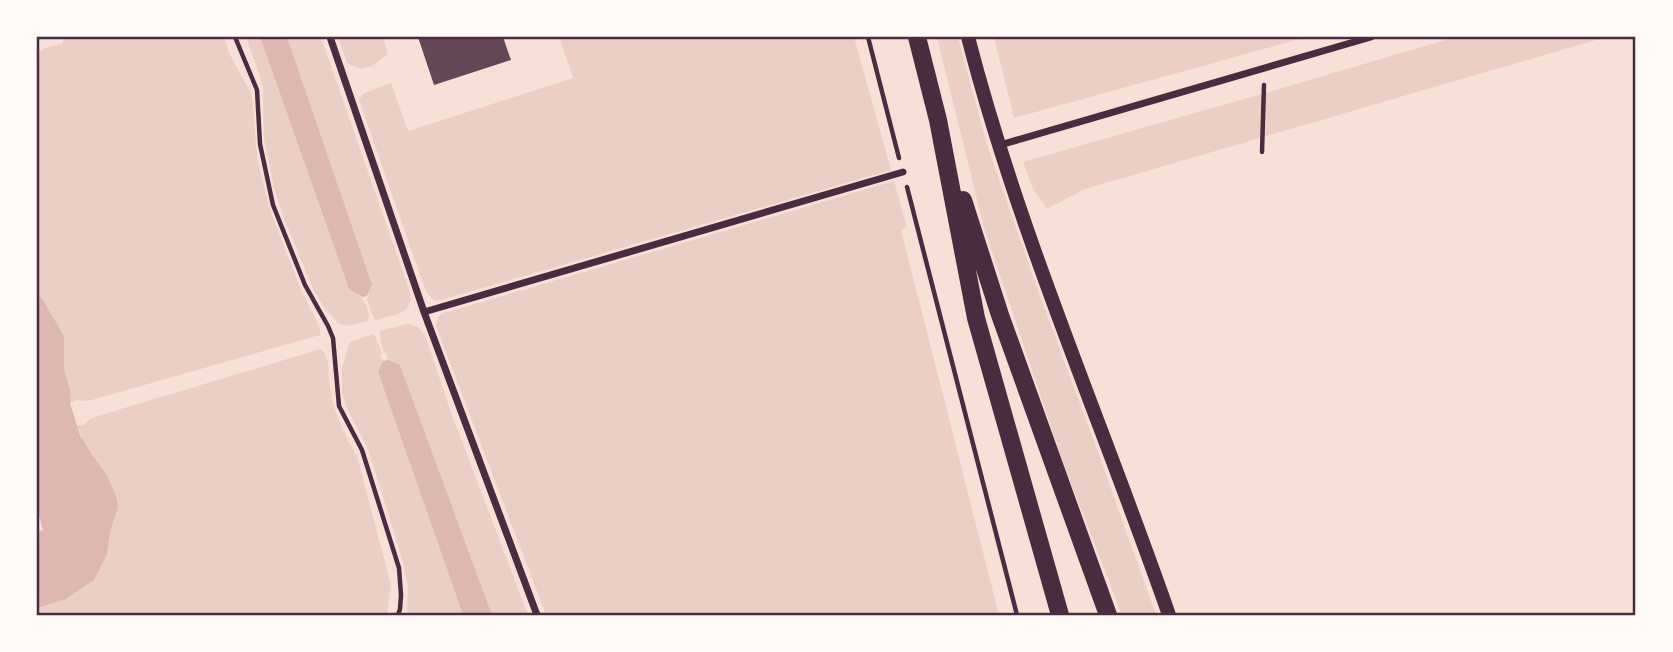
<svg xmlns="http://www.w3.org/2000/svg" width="1673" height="652" font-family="Rubik,sans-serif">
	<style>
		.green { fill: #ebcfc5 }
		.water { fill: #dcb8b0 }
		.building { fill: #644757 }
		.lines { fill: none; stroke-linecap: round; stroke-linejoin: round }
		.path { stroke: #4a2c40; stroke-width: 4.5 }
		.minor { stroke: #4a2c40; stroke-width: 7 }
		.secondary { stroke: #4a2c40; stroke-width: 14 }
		.primary { stroke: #4a2c40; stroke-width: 18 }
		.neatline { fill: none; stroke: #4a2c40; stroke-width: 2.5 }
	</style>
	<rect width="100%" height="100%" fill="#f7e1d7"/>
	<path class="green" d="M 65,37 L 224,37 L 229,53 L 252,95 L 257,156 L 270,210 L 300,287 L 320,327 L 320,335 L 88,401 L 76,400 L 70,403 L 71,394 L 64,368 L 64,336 L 42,298 L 37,294 L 37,54 L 45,48 L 62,44 Z
		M 246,37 L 260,37 L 349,289 C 364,298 364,300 370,316 L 368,317 L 369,321 L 347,326 L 338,323 L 325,309 L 313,289 L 283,216 L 274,188 L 264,139 L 263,86 Z
		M 287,37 L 321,37 L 410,292 C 415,315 391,315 375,320 L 373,315 L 372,315 L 367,300 L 371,285 Z
		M 338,37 L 383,37 L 388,54 L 372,66 L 360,69 L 347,63 Z
		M 559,37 L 854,37 L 891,170 L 441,300 L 434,300 L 426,292 L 359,100 L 364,93 L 391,83 L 408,131 L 573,78 Z
		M 937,37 L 958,37 L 988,148 L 1039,293 L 1098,452 L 1156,615 L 1122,615 L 1064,465 L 984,228 Z
		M 994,37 L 1307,37 L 1014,118 Z
		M 1455,37 L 1606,37 L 1085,189 L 1047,209 L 1033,189 L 1023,162 L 1262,94 Z
		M 894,181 L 907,227 L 901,230 L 999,615 L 546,615 L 436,326 L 438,317 L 444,313 Z
		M 407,324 L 418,327 L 425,335 L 452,415 L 528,615 L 492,615 L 400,365 L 388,360 L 386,353 L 384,353 L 380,338 L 381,337 L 379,331 Z
		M 374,334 L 382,353 L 380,355 L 383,361 L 378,372 L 463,615 L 407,615 L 408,587 L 403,562 L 368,449 L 346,406 L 342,393 L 342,368 L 349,343 L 353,341 Z
		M 321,349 C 331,359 328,374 330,387 C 333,412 345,435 357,456 L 391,585 L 387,615 L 37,615 L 37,608 L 64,600 L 107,554 L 110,532 L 118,508 L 107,475 L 84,443 L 77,425 L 83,425 L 91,418 Z"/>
	<path class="water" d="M 260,37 L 287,37 L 372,285 L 367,296 L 362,297 L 349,289 Z
		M 37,294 L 42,298 L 64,336 L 64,368 L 71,394 L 70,403 L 80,435 L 91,453 L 107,475 L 117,499 L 118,508 L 110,532 L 107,554 L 94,580 L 64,600 L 37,608 L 37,532 L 43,530 L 37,509 Z
		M 388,360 L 400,365 L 492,615 L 463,615 L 378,372 L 383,361 Z"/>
	<path class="building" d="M 418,37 L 503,37 L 511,60 L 434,85 Z"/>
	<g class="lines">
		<path class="path" d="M 235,37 L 257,90 L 260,144 L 273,205 L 305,285 L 328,326 L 333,338 L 339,406 L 362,450 L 399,568 L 401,595 L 400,609 L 398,615
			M 868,37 L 899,158
			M 1262,152 L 1264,85
			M 907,187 L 1017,615"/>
		<path class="minor" d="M 330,37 L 424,312 L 537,615
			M 1000,145 L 1371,37
			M 424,312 L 903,172"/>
		<path class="secondary" d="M 968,37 C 1019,235 1102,422 1169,615"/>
		<path class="primary" d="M 917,37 L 938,120 L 976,318 L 1060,615
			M 963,200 L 1000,315 L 1108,615"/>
	</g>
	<rect width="1673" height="652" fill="none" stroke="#fffaf5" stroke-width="77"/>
	<rect x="38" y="38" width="1596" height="576" class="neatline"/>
</svg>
